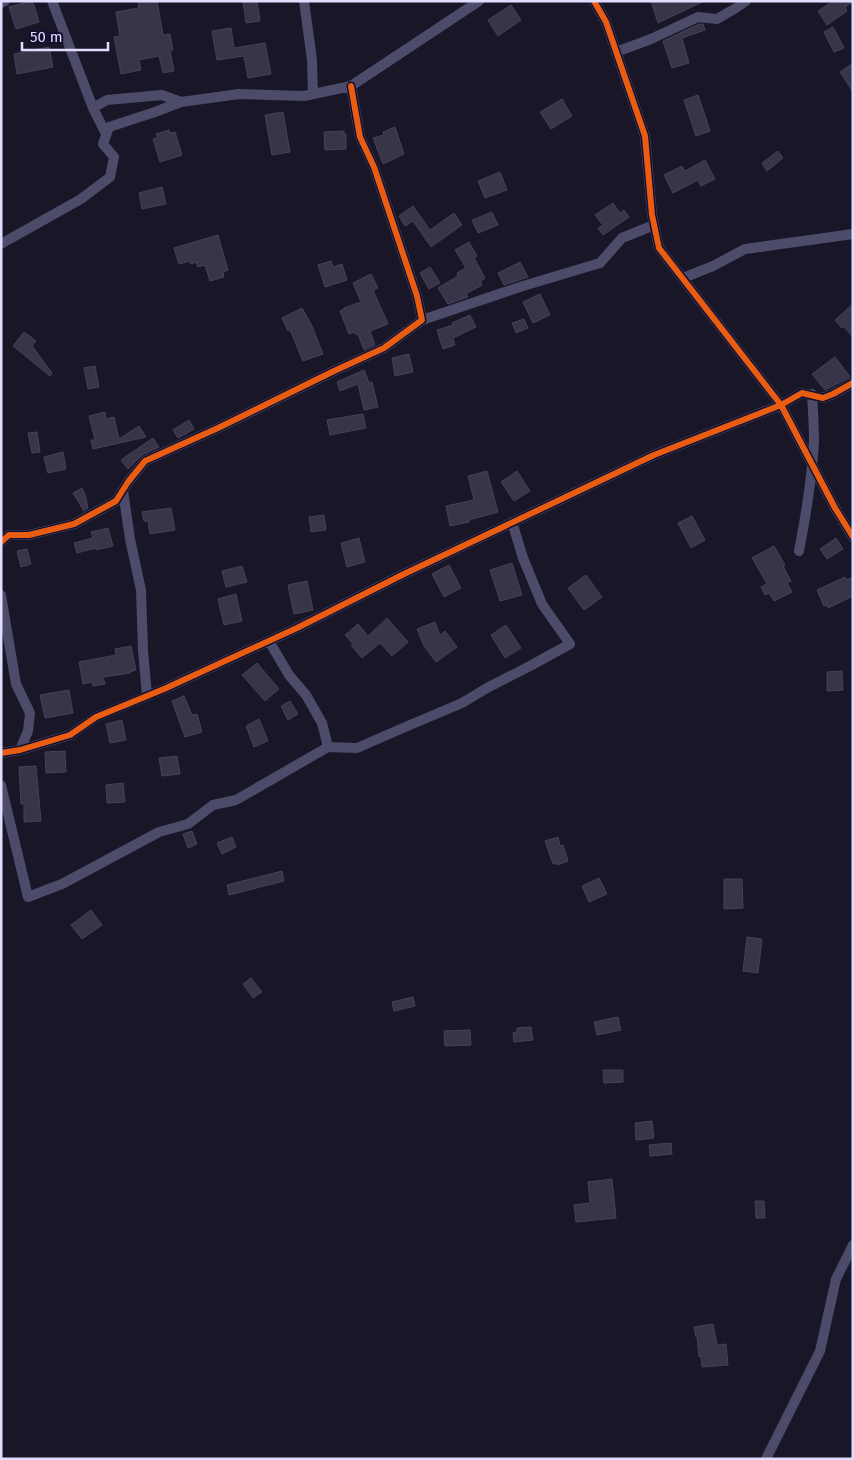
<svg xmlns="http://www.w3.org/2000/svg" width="854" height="1460" font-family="'Fira Sans',sans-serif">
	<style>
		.building { fill: #383549; stroke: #45415b }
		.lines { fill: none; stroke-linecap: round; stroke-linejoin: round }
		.minor { stroke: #4c4b69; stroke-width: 10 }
		.cycleway-casing { stroke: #140f2f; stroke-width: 9 }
		.cycleway { stroke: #e95d12; stroke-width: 6 }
	</style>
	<rect width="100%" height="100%" fill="#191628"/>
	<path class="building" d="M 32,1 L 33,5 L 34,5 L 39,22 L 16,29 L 9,7 Z
		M 138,1 L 157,1 L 163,35 L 170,34 L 173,50 L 170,50 L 174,71 L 163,73 L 159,56 L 139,60 L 141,70 L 121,74 L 114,37 L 120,36 L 116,12 L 139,8 Z
		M 243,1 L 257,1 L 260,21 L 246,23 Z
		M 651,1 L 704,1 L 658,23 Z
		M 833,1 L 853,2 L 845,7 L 847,11 L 827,25 L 818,11 Z
		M 511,5 L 521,20 L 498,36 L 488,20 Z
		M 699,24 L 703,24 L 705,30 L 682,38 L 689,63 L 672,68 L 663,41 Z
		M 833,27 L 844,48 L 834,52 L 824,32 Z
		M 231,28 L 234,48 L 265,43 L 271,74 L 248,78 L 244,56 L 217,60 L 212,31 Z
		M 49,47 L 53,67 L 17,74 L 14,54 Z
		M 853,63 L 853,92 L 840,72 Z
		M 698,95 L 710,131 L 696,136 L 684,100 Z
		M 562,99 L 572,116 L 551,129 L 540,112 Z
		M 283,112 L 290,152 L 272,155 L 265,115 Z
		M 395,127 L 404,154 L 383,164 L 373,138 L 384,135 L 383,132 Z
		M 169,130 L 170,133 L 175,132 L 182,155 L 160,162 L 153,139 L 158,137 L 156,134 Z
		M 344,131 L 344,134 L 346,134 L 346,149 L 325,150 L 324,132 Z
		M 778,151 L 783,158 L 767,171 L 762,163 Z
		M 705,160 L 715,179 L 701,186 L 698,180 L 673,193 L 664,175 L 682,166 L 685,171 Z
		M 500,172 L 507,190 L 485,198 L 478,181 Z
		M 162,187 L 166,204 L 142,209 L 139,193 Z
		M 613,203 L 620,213 L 624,210 L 629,217 L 603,235 L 598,228 L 603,225 L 595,215 Z
		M 413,206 L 430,230 L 454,213 L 462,225 L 431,247 L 413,221 L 405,226 L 399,216 Z
		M 492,212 L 498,225 L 478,233 L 472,220 Z
		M 218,235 L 228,270 L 223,272 L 224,277 L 210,281 L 205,265 L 198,267 L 196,262 L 191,264 L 190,261 L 179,264 L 174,248 Z
		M 469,242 L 477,256 L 474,258 L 485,278 L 480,282 L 482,285 L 466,294 L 468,297 L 448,304 L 438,288 L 458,276 L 457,273 L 466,268 L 455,250 Z
		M 331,261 L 333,267 L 342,264 L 347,280 L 325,287 L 318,265 Z
		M 520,262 L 528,277 L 504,285 L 498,273 Z
		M 430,267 L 440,283 L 429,289 L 420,273 Z
		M 371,274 L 378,288 L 373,290 L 388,324 L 370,331 L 375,345 L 364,350 L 358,334 L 356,335 L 355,332 L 349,334 L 340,311 L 344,309 L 344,308 L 361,302 L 353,283 Z
		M 540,294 L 550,315 L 533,323 L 523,302 Z
		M 853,304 L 853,337 L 843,326 L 842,328 L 835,320 Z
		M 302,308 L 312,326 L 323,354 L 303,361 L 290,330 L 288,331 L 282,318 Z
		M 470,315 L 476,327 L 453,338 L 455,345 L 443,349 L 437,330 L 453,325 L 452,323 Z
		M 524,319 L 528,328 L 516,333 L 512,323 Z
		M 24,332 L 36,341 L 32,346 L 52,373 L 50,376 L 13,346 Z
		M 409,354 L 413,372 L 395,376 L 392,358 Z
		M 835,357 L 850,377 L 825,390 L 812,374 Z
		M 95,366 L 99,387 L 88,389 L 84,368 Z
		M 364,370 L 369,383 L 372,382 L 378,407 L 364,410 L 358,384 L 340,391 L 337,382 Z
		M 105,412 L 106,419 L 114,417 L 119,439 L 139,426 L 146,437 L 93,449 L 91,440 L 95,440 L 89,416 Z
		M 363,414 L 366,428 L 330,435 L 327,420 Z
		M 189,420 L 194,429 L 178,438 L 173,430 Z
		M 37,432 L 40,452 L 32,453 L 28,433 Z
		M 153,438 L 159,447 L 142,455 L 128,469 L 121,460 Z
		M 63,452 L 66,469 L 48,473 L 44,457 Z
		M 487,471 L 498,512 L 469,520 L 469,522 L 450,526 L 446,506 L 474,500 L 468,476 Z
		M 517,471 L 530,491 L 514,501 L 501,482 Z
		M 82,488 L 85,494 L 88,508 L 84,511 L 73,493 Z
		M 171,508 L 175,530 L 150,534 L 148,521 L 144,521 L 142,512 Z
		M 324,515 L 326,530 L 311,532 L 309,517 Z
		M 692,516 L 705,540 L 691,548 L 678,523 Z
		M 108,528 L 113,546 L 96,550 L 96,548 L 77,553 L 74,543 L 93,538 L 91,532 Z
		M 359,538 L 365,562 L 347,567 L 341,543 Z
		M 836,538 L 843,549 L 827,559 L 820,549 Z
		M 774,546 L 785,565 L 783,566 L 791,581 L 787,583 L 792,592 L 774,601 L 769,593 L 765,595 L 761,587 L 767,584 L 752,558 Z
		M 27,549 L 31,564 L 21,567 L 17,551 Z
		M 512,563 L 522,595 L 500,601 L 490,570 Z
		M 449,565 L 461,588 L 444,597 L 432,574 Z
		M 242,566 L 247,582 L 226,587 L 222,571 Z
		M 586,575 L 602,597 L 584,610 L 568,588 Z
		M 845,577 L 846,580 L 853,577 L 853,596 L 828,608 L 827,605 L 824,606 L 817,590 Z
		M 307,581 L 313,610 L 294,614 L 288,585 Z
		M 236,594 L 242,621 L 224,625 L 218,599 Z
		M 387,618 L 408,642 L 392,656 L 380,643 L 362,658 L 351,645 L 353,644 L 345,635 L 358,624 L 368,636 Z
		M 435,622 L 440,635 L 445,631 L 457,647 L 436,662 L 424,646 L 417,629 Z
		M 506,625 L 521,648 L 505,658 L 491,635 Z
		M 131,646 L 136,670 L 130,672 L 130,673 L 103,677 L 105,684 L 93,686 L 92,682 L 83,684 L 79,662 L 116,655 L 115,649 Z
		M 257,663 L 279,689 L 265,701 L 242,675 Z
		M 842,671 L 843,690 L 827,691 L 827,672 Z
		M 69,690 L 73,713 L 45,718 L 40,695 Z
		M 184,696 L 192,715 L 197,714 L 202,732 L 185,737 L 172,701 Z
		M 290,701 L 298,714 L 288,720 L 281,706 Z
		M 259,719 L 268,741 L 254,747 L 246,726 Z
		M 122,720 L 126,740 L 110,743 L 106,724 Z
		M 65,751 L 66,772 L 46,773 L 45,752 Z
		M 177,756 L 180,774 L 162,776 L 159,758 Z
		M 36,766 L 41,821 L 24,822 L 24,804 L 21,804 L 19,767 Z
		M 123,783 L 125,802 L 107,803 L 106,785 Z
		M 192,831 L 197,844 L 188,848 L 183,834 Z
		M 232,837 L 236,847 L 222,854 L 217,843 Z
		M 558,837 L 560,846 L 563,845 L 568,861 L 557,865 L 557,863 L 553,864 L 545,841 Z
		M 282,871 L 284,881 L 229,895 L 227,885 Z
		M 599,878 L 607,894 L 589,902 L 582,886 Z
		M 724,879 L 742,879 L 743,908 L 724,909 Z
		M 91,910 L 102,925 L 82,939 L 71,925 Z
		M 747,937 L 762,939 L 758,973 L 743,971 Z
		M 251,978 L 262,992 L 253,998 L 243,984 Z
		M 413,997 L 415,1006 L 394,1011 L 392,1002 Z
		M 618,1017 L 621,1030 L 597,1035 L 594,1022 Z
		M 531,1027 L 533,1040 L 514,1042 L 513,1033 L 517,1032 L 517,1028 Z
		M 470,1030 L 471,1045 L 445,1046 L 444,1031 Z
		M 603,1070 L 623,1070 L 623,1082 L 604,1083 Z
		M 652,1121 L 654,1138 L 636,1140 L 635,1123 Z
		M 671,1143 L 672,1154 L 650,1156 L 649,1145 Z
		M 612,1179 L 616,1218 L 576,1222 L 574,1205 L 590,1203 L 588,1182 Z
		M 755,1201 L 764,1201 L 765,1218 L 756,1218 Z
		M 713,1324 L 717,1345 L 726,1344 L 728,1365 L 702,1367 L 701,1356 L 699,1357 L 697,1336 L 696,1337 L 694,1327 Z"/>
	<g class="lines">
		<path class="minor" d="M 52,1 L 93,108 L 106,134
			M 304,1 L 312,60 L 313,94
			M 594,1 L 606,22 L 645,136 L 652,215 L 659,248 L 781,405 L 835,508 L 853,537
			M 1,3 L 5,1
			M 616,52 L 651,39 L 698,17 L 717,19 L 736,8 L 746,1
			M 93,108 L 107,100 L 162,95 L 181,102
			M 1,244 L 81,199 L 110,177 L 114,157 L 103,144 L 109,127 L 155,112 L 181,102 L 239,94 L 304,96 L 351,86 L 479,1
			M 683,278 L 713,266 L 745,249 L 853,234
			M 422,320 L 523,286 L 600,263 L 622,238 L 654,225
			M 123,491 L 130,539 L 141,590 L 143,650 L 147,696
			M 1,542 L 9,535 L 29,535 L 74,524 L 116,501 L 128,482 L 145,461 L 218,428 L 334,371 L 384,348 L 422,320 L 417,296 L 374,167 L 360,137 L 351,86
			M 799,551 C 806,515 812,478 814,442 C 814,426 813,410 812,394
			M 1,595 L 16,684 L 30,713 L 28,731 L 20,750
			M 269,641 L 289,675 L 306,695 L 322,723 L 328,747 L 357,748 L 396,731 L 462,703 L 487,688 L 530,666 L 570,644 L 542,604 L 523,558 L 512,522
			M 1,753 L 20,750 L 70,735 L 96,717 L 164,689 L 297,628 L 402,575 L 654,455 L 781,405 L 802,393 L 823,398 L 833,394 L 853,383
			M 1,785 L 28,897 L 62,884 L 159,832 L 188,824 L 213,805 L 236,800 L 328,747
			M 766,1459 L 820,1351 L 836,1279 L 853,1245"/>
		<g class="cycleway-casing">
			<path id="cycleway" d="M 594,1 L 606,22 L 645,136 L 652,215 L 659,248 L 781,405 L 835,508 L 853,537
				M 1,542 L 9,535 L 29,535 L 74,524 L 116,501 L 128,482 L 145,461 L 218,428 L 334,371 L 384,348 L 422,320 L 417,296 L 374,167 L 360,137 L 351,86
				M 1,753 L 20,750 L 70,735 L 96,717 L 164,689 L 297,628 L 402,575 L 654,455 L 781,405 L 802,393 L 823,398 L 833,394 L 853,383"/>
		</g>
		<use href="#cycleway" class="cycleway"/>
	</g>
	<rect width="854" height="1460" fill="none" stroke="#e1ddff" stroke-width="5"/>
	<path d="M22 42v8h86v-8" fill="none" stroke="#e1ddff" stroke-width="2.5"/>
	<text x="30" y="42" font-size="15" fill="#e1ddff" stroke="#140f2f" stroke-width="4" paint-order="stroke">50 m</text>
</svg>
